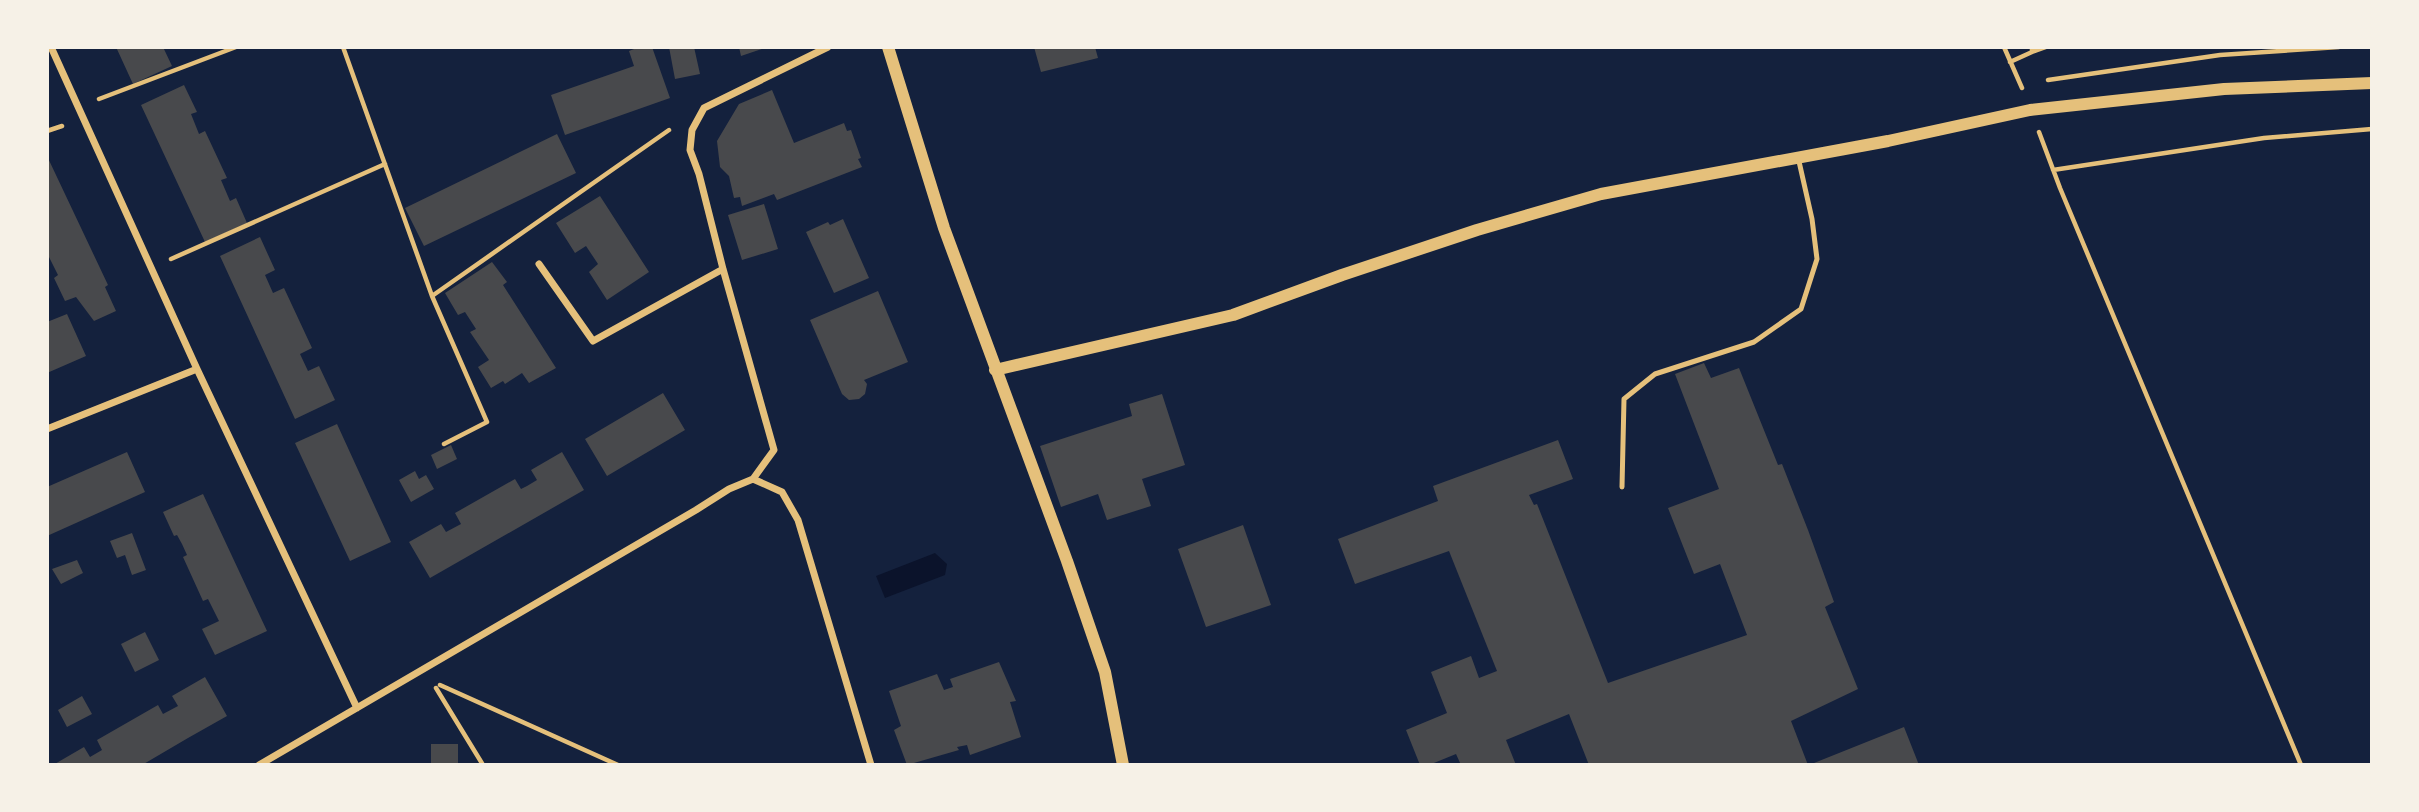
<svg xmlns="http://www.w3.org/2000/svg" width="2419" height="812" font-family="'Exo 2',sans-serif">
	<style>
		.water { fill: #0b132b }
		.building { fill: #48494c }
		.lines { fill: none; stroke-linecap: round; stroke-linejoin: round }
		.path { stroke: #e5c07b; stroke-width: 4.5 }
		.service { stroke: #e5c07b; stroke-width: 5 }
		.minor { stroke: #e5c07b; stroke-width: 7 }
		.tertiary { stroke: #e5c07b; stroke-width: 12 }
	</style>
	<rect width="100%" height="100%" fill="#14213d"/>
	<path class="water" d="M 935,553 L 947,564 L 945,575 L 885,598 L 876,576 Z"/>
	<path class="building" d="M 116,47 L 163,47 L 172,66 L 133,84 Z
		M 639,47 L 652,47 L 670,98 L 565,135 L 551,95 L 634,66 L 629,51 Z
		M 669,47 L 694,47 L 700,74 L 675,79 Z
		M 739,47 L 765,47 L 765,48 L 741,56 Z
		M 1034,47 L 1095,47 L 1098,58 L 1041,72 Z
		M 184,85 L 197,112 L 191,114 L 199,134 L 205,131 L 227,178 L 221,180 L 230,201 L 236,198 L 247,223 L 205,242 L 141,105 Z
		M 772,90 L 794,143 L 844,123 L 847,131 L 851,130 L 861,158 L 858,159 L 862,167 L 777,200 L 774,194 L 742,206 L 740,197 L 734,198 L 729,176 L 720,167 L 717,141 L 739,104 Z
		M 557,134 L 576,173 L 424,246 L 405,208 Z
		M 47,156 L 108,285 L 105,287 L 116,311 L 94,321 L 76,297 L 65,301 L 54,278 L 58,275 L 47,253 Z
		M 600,196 L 649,272 L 607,300 L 589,272 L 598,264 L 586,246 L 575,253 L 556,223 Z
		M 764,204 L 778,249 L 742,260 L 728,215 Z
		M 843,219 L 869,278 L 834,293 L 806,232 L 828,222 L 830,225 Z
		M 260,237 L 275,270 L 265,275 L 273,293 L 284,288 L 312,348 L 300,354 L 308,371 L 319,366 L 335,400 L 295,419 L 220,256 Z
		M 492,262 L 507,282 L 503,285 L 556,368 L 529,383 L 522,373 L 505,384 L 503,381 L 491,388 L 478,367 L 489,360 L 470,332 L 476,329 L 465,312 L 458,315 L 445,293 Z
		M 878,291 L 908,362 L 864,380 L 867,384 L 865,394 L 859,399 L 849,400 L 842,394 L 810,320 Z
		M 67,314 L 86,356 L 47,373 L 47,322 Z
		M 1704,363 L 1711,378 L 1739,368 L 1778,465 L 1782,464 L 1808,530 L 1834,602 L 1825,607 L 1858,689 L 1791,721 L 1808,765 L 1589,765 L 1569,714 L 1506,740 L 1516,765 L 1461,765 L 1456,754 L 1429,765 L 1420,765 L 1406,730 L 1447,713 L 1431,672 L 1471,656 L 1479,678 L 1497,671 L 1449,551 L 1355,584 L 1338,539 L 1438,501 L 1433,486 L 1558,440 L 1573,479 L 1529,495 L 1534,505 L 1537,504 L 1608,683 L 1747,635 L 1720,564 L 1694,574 L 1668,508 L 1719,489 L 1675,374 Z
		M 663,393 L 685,430 L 607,476 L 585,439 Z
		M 1162,394 L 1185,465 L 1142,479 L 1151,506 L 1107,520 L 1098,494 L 1061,507 L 1040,446 L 1132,416 L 1129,404 Z
		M 337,424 L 391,542 L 350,561 L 295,443 Z
		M 451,445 L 457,459 L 437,469 L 431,455 Z
		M 127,452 L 145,492 L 47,536 L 47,487 Z
		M 562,452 L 584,490 L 430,578 L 409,542 L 441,524 L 446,532 L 461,524 L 455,513 L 515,479 L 521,489 L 527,486 L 537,480 L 531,470 Z
		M 415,471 L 419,479 L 426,475 L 434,489 L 411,502 L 399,480 Z
		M 203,494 L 267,631 L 215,655 L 202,629 L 219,621 L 208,599 L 203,601 L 183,557 L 187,555 L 182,544 L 177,535 L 174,536 L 163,512 Z
		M 1243,525 L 1271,605 L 1206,627 L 1178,549 Z
		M 132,533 L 146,570 L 132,575 L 125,555 L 117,558 L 110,541 Z
		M 77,560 L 83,573 L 61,584 L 52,569 Z
		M 145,632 L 159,660 L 135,672 L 121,644 Z
		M 999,662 L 1016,701 L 1010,702 L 1021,737 L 970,755 L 967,745 L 957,747 L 959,750 L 907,765 L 894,730 L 901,726 L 889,691 L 937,674 L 944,690 L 953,687 L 950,679 Z
		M 205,677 L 227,716 L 188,738 L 142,765 L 53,765 L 84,747 L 90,757 L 102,750 L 97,740 L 158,705 L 163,714 L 178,706 L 172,696 Z
		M 82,696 L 92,714 L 67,727 L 58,710 Z
		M 1904,727 L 1919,765 L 1809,765 Z
		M 431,744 L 458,744 L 458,765 L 431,765 Z"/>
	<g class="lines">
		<path class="path" d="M 343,47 L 432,296 L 487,422 L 444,444
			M 2004,47 L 2022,88
			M 2032,52 L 2046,47
			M 2010,62 L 2032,52 L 2032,47
			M 2048,80 L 2220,55 L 2339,47
			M 99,99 L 236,47
			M 47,131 L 62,126
			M 2039,132 L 2060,188 L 2301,765
			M 2053,170 L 2264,138 L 2372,129
			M 171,259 L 385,164
			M 432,296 L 669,130
			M 440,685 L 618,765
			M 436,688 L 483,765"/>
		<path class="service" d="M 1622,487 L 1624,399 L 1655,374 L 1754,342 L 1801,309 L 1817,259 L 1812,219 L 1798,157"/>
		<path class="minor" d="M 51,47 L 197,369 L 357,708
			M 539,264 L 593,341 L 723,269
			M 47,429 L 197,369
			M 753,479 L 774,450 L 723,269 L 699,174 L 690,150 L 692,130 L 704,108 L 828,47
			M 753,479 L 782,492 L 798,520 L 871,765
			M 259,765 L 696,510 L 729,489 L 753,479"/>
		<path class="tertiary" d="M 888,47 L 944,228 L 1067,561 L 1105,672 L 1123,765
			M 995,370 L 1233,315 L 1342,275 L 1477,230 L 1601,194 L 1888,141 L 2030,110 L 2224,89 L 2372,83"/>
	</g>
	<rect width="2419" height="812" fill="none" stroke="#f6f1e7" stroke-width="98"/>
</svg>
